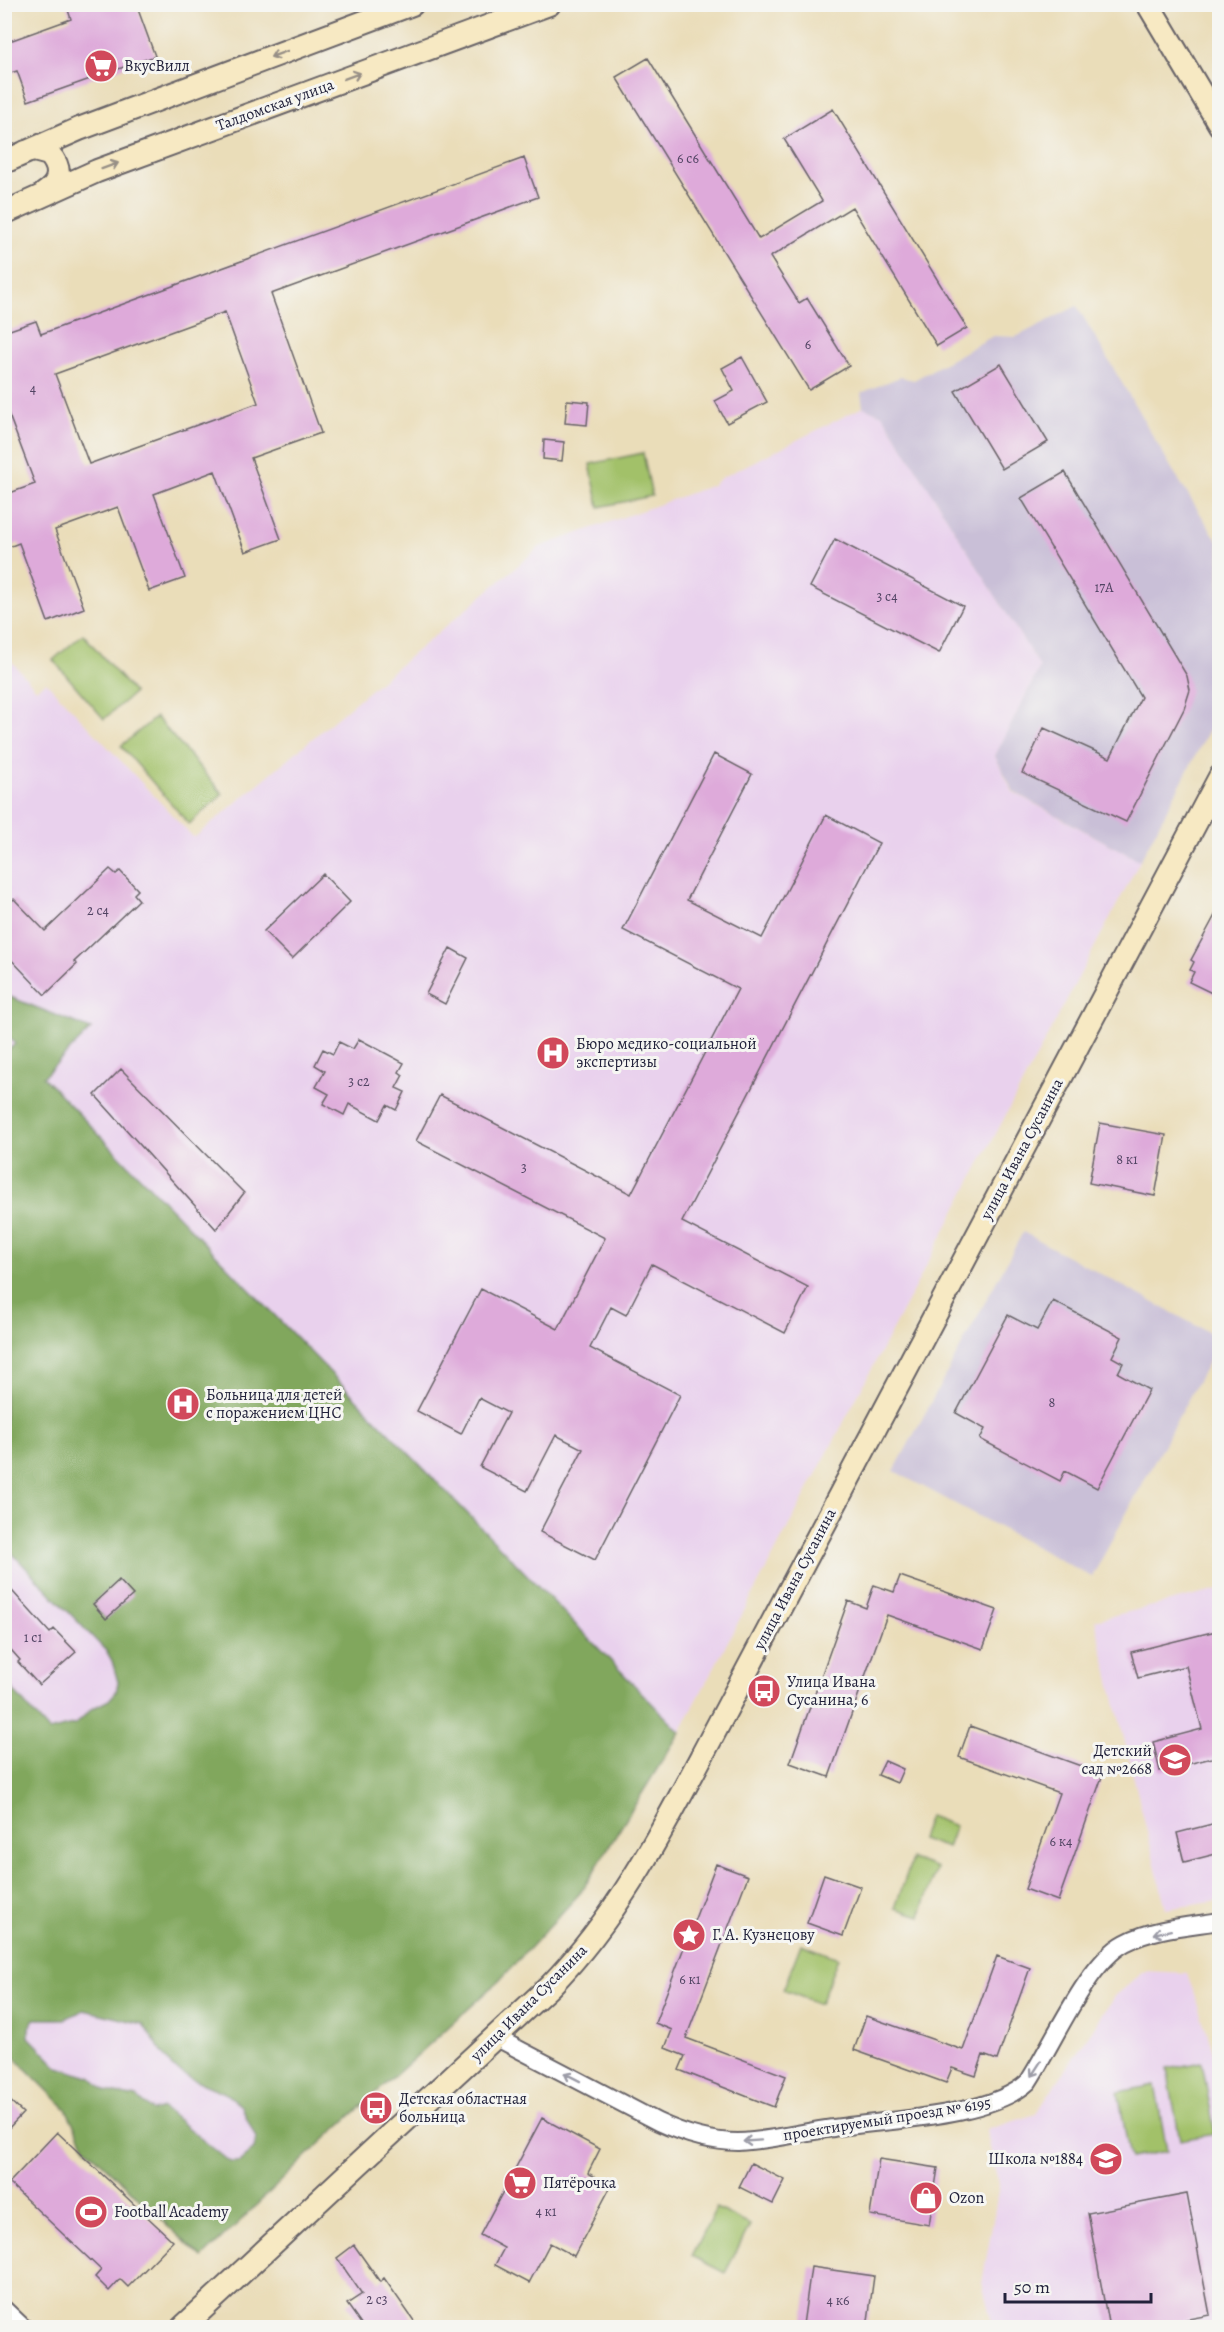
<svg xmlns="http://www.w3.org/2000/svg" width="1224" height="2332" font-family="Alegreya,serif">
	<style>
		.built { fill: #e9d1ed }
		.industrial { fill: #c9bfd7 }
		.green { fill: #a2c169; stroke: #627252; stroke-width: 1.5 }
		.forest { fill: #81a75d; stroke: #52644c; stroke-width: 1.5; fill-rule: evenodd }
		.building { fill: #deaada; fill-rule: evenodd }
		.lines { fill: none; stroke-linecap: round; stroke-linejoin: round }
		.street-casing { stroke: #686367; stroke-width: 20 }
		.secondary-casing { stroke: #686367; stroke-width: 26 }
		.street { stroke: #fff; stroke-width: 16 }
		.secondary { stroke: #f7e9c3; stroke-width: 22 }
		.oneway { stroke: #978f86 }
		.oneway2 { stroke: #9c9ca7 }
		.labels { text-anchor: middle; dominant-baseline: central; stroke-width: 6; stroke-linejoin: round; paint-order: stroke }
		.number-label { font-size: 14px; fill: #514463 }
		.poi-label { font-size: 16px; fill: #22223b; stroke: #f6f6f2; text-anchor: start }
		.street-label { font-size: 16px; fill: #22223b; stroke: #f6f6f2 }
	</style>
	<rect width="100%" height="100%" fill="#f6f6f2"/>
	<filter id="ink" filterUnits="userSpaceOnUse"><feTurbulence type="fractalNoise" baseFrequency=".0167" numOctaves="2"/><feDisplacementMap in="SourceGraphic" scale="12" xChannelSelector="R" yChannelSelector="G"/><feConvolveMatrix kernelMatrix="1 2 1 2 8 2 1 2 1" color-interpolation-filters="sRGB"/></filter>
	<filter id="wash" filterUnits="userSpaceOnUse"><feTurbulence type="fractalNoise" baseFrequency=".008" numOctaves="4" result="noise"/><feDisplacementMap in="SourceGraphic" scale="24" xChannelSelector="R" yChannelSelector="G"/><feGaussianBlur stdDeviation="1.35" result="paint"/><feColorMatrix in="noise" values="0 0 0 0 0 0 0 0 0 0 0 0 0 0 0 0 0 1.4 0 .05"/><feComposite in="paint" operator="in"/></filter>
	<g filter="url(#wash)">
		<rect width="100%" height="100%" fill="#eaddb9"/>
		<path class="built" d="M 863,407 L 883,415 L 1040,667 L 995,756 L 1013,792 L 1140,861 L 680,1732 L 581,1892 L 499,1981 L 309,2154 L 202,2258 L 85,2147 L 66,2109 L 5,2048 L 4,653 L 36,689 L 46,682 L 194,838 L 540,547 L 713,485 L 721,478 Z
			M 1219,1590 L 1219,1901 L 1166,1909 L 1095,1620 Z
			M 1145,1971 L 1187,1973 L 1219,2069 L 1219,2327 L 993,2327 L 982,2283 L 999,2187 L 986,2130 L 1036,2114 L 1115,1996 Z"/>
		<path class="industrial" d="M 1077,306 L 1175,474 L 1219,543 L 1219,711 L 1140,861 L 1014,792 L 995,756 L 1040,667 L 883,415 L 863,407 L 861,393 L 900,377 L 914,380 L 993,336 L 1016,337 Z
			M 1023,1232 L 1219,1338 L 1219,1342 L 1092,1577 L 894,1471 Z"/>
		<path class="green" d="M 643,453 L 652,496 L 599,507 L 590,464 Z
			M 83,634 L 134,693 L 104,719 L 53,660 Z
			M 156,717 L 223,794 L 189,824 L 121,746 Z
			M 929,1816 L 955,1826 L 947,1848 L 921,1839 Z
			M 912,1859 L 937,1868 L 920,1916 L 895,1908 Z
			M 801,1944 L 838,1958 L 820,2004 L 783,1990 Z
			M 1202,2062 L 1215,2134 L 1180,2140 L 1167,2069 Z
			M 1155,2085 L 1167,2151 L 1130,2158 L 1118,2092 Z
			M 716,2208 L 750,2225 L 725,2273 L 692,2256 Z"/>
		<path class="forest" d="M 5,995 L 91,1029 L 43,1077 L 680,1732 L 581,1892 L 499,1981 L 309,2154 L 202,2258 L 85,2147 L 66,2109 L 5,2048 L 4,1680 L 49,1731 L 76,1724 L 91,1709 L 109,1700 L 116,1692 L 118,1682 L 112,1661 L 107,1652 L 5,1546 L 4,1053 L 15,1044 L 5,1032 ZM 119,1581 L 132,1595 L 106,1619 L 93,1604 ZM 84,2010 L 143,2024 L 172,2067 L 192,2079 L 225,2093 L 241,2106 L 256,2138 L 254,2149 L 239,2162 L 230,2162 L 163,2108 L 153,2111 L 137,2097 L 106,2091 L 92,2078 L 58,2067 L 29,2037 L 29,2028 L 34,2019 L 65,2019 Z"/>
		<g id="blocks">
			<path class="building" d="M 66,4 L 136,4 L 155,56 L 28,101 L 17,71 L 4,75 L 4,43 L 71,19 Z
				M 648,58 L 759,239 L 822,201 L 784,139 L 833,109 L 967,328 L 937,346 L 852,207 L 770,257 L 799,303 L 807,298 L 849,366 L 809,390 L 616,77 Z
				M 524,158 L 538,197 L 271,294 L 321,433 L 251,458 L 281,539 L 245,552 L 215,471 L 154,494 L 185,578 L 149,591 L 118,507 L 55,530 L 84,608 L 48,622 L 19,543 L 4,549 L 4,495 L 35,484 L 4,402 L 4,332 L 36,321 L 41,334 ZM 225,312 L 258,403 L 89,464 L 55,374 Z
				M 742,357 L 767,402 L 727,423 L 715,401 L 734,391 L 722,368 Z
				M 1001,364 L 1048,442 L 1002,469 L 955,391 Z
				M 567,400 L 589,402 L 587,425 L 565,423 Z
				M 544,440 L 564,442 L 562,461 L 543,459 Z
				M 1065,472 L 1187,676 L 1190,690 L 1184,709 L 1126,822 L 1022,773 L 1044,728 L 1110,758 L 1141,697 L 1021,498 Z
				M 835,539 L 963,606 L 939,653 L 810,587 Z
				M 714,754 L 752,774 L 687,900 L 762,938 L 826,815 L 879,843 L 682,1222 L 808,1287 L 785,1333 L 652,1264 L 626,1315 L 611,1307 L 590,1348 L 680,1395 L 595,1560 L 540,1532 L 583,1449 L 556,1435 L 527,1491 L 480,1467 L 508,1413 L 479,1398 L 461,1434 L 417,1411 L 481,1289 L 558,1329 L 605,1238 L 416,1141 L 440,1095 L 631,1194 L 738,989 L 623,930 Z
				M 110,869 L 116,874 L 120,871 L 138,890 L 134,894 L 139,900 L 74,962 L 77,964 L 45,995 L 4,952 L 4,908 L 14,899 L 45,931 Z
				M 323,874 L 350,902 L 292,959 L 264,931 Z
				M 1220,906 L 1220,997 L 1189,982 L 1194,972 L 1190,970 L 1194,962 L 1191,960 Z
				M 450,948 L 468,958 L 445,1004 L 426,994 Z
				M 359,1039 L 404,1063 L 399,1072 L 403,1075 L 396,1088 L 405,1092 L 396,1110 L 387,1105 L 379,1120 L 349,1104 L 344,1115 L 323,1104 L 329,1094 L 316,1087 L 325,1071 L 315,1065 L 323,1049 L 333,1054 L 339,1042 L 353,1049 Z
				M 121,1069 L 244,1193 L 216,1229 L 95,1095 Z
				M 1100,1123 L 1166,1135 L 1155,1196 L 1089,1183 Z
				M 1053,1301 L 1122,1337 L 1112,1357 L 1123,1363 L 1118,1373 L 1149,1390 L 1097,1488 L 1065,1471 L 1060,1481 L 980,1439 L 985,1429 L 956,1413 L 1008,1315 L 1037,1330 Z
				M 900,1576 L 997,1610 L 983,1649 L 887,1615 L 829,1777 L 790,1763 L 848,1601 L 866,1608 L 874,1585 L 894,1592 Z
				M 119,1580 L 133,1595 L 106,1619 L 93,1604 Z
				M 4,1582 L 50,1633 L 54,1629 L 76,1652 L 39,1685 L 18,1662 L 20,1660 L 4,1642 Z
				M 1220,1630 L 1220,1756 L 1160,1771 L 1153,1742 L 1202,1729 L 1186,1666 L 1138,1678 L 1131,1652 Z
				M 970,1726 L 1103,1774 L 1058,1901 L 1025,1889 L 1059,1793 L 959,1757 Z
				M 885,1761 L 903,1769 L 897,1783 L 878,1775 Z
				M 1220,1822 L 1220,1853 L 1184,1862 L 1177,1833 Z
				M 716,1864 L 748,1876 L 686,2038 L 786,2076 L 774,2107 L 679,2070 L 685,2056 L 665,2048 L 672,2030 L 655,2023 Z
				M 824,1874 L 861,1887 L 843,1936 L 807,1923 Z
				M 997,1956 L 1030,1968 L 997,2060 L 983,2055 L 976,2076 L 952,2068 L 946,2083 L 854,2050 L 866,2016 L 963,2050 Z
				M 4,2095 L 23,2113 L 4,2133 Z
				M 542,2118 L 600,2149 L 588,2173 L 611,2186 L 574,2256 L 550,2243 L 529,2283 L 495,2265 L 504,2248 L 480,2235 Z
				M 57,2132 L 173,2241 L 128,2287 L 120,2279 L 109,2291 L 95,2277 L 101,2270 L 9,2183 Z
				M 879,2159 L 938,2168 L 929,2225 L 870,2215 Z
				M 751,2163 L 785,2180 L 773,2204 L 739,2187 Z
				M 1187,2194 L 1210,2315 L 1156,2325 L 1156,2328 L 1109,2328 L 1088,2213 Z
				M 354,2245 L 380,2282 L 384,2278 L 419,2328 L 364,2328 L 347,2304 L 362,2294 L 337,2258 Z
				M 811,2267 L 874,2276 L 867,2328 L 825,2328 L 803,2325 Z"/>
		</g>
	</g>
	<g filter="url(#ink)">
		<use href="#blocks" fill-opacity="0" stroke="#686367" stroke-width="1.5"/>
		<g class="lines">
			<g class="street-casing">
				<path id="street" d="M 495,2037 L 658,2122 C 684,2134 709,2142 738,2142 C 770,2141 802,2132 833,2128 C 885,2120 991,2117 1028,2082 C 1053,2044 1087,1963 1125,1943 C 1153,1928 1189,1926 1220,1921
					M 4,2309 L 24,2328"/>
			</g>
			<g class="secondary-casing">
				<path id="secondary" d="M 1148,4 L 1220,125
					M 26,152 L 34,150 L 49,154 C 62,168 61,183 45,193
					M 4,162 L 79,129 L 412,4
					M 4,213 L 97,171 L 549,4
					M 182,2328 L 550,1986 C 618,1917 662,1831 707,1746 L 1220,777"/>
			</g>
			<use href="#street" class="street"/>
			<use href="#secondary" class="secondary"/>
		</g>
		<defs><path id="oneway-shaft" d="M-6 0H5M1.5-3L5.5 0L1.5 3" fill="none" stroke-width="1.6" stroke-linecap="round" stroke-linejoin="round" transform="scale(1.5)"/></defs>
		<g class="oneway">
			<use href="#oneway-shaft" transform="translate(279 54) rotate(160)"/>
			<use href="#oneway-shaft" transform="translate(352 76) rotate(-20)"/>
			<use href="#oneway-shaft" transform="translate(110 166) rotate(-20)"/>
		</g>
		<g class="oneway2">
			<use href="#oneway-shaft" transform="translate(1162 1932) rotate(168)"/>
			<use href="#oneway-shaft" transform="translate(1036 2069) rotate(123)"/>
			<use href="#oneway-shaft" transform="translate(572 2077) rotate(-153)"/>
			<use href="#oneway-shaft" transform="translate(752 2141) rotate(176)"/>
		</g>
	</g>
	<defs>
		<g id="supermarket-disc" transform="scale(1.725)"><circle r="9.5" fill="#d1495b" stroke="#f6f6f2"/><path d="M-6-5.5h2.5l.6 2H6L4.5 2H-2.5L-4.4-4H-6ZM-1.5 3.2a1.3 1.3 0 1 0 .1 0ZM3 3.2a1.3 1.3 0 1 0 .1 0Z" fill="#fff"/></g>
		<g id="hospital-disc" transform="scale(1.725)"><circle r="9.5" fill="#d1495b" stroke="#f6f6f2"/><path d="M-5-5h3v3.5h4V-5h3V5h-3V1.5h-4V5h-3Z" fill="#fff"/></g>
		<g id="bus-disc" transform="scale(1.725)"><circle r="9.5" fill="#d1495b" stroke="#f6f6f2"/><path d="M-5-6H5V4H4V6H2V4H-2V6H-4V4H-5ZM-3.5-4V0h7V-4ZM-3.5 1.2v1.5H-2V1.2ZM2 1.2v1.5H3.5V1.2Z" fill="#fff"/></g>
		<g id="school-disc" transform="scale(1.725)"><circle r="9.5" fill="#d1495b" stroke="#f6f6f2"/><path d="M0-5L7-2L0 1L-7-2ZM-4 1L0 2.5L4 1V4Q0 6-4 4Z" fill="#fff"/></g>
		<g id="sight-disc" transform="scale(1.725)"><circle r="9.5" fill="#d1495b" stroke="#f6f6f2"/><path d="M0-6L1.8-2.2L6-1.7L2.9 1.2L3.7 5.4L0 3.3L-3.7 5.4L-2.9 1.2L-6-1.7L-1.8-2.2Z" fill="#fff"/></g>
		<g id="shop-disc" transform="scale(1.725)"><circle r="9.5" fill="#d1495b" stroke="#f6f6f2"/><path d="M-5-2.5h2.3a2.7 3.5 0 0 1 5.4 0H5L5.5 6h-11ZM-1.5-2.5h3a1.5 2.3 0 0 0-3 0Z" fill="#fff"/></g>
		<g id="stadium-disc" transform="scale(1.725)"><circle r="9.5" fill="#d1495b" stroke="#f6f6f2"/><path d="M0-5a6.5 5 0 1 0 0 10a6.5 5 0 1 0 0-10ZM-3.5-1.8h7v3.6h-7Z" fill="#fff"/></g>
	</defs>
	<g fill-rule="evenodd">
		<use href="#supermarket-disc" x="101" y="66"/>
		<use href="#hospital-disc" x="553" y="1053"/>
		<use href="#hospital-disc" x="183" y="1404"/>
		<use href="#bus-disc" x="764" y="1691"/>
		<use href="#school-disc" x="1175" y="1760"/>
		<use href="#sight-disc" x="689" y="1935"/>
		<use href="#bus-disc" x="376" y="2108"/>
		<use href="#school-disc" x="1106" y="2159"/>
		<use href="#supermarket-disc" x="520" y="2183"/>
		<use href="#shop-disc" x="926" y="2198"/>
		<use href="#stadium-disc" x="91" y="2212"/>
	</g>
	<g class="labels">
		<g class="number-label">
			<text x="688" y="158">6 с6</text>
			<text x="808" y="344">6</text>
			<text x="33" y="388">4</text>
			<text x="1104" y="587">17А</text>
			<text x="887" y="596">3 с4</text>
			<text x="98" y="910">2 с4</text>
			<text x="359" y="1081">3 с2</text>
			<text x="1127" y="1159">8 к1</text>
			<text x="524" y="1167">3</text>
			<text x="1052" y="1402">8</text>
			<text x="33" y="1637">1 с1</text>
			<text x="1061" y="1841">6 к4</text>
			<text x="690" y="1979">6 к1</text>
			<text x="546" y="2211">4 к1</text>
			<text x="377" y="2299">2 с3</text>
			<text x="838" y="2300">4 к6</text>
		</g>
		<g class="poi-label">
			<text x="124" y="66">ВкусВилл</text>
			<text x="576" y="1044">Бюро медико-социальной<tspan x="576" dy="18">экспертизы</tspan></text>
			<text x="206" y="1395">Больница для детей<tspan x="206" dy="18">с поражением ЦНС</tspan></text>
			<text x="787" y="1682">Улица Ивана<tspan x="787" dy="18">Сусанина, 6</tspan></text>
			<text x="1152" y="1751" text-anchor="end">Детский<tspan x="1152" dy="18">сад №2668</tspan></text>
			<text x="712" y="1935">Г. А. Кузнецову</text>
			<text x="399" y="2099">Детская областная<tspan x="399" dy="18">больница</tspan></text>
			<text x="1083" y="2159" text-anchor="end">Школа №1884</text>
			<text x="543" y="2183">Пятёрочка</text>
			<text x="949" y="2198">Ozon</text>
			<text x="114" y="2212">Football Academy</text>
		</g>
		<g class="street-label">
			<text transform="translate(275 105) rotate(-20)">Талдомская улица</text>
			<text transform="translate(1022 1149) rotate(-62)">улица Ивана Сусанина</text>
			<text transform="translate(795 1579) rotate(-62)">улица Ивана Сусанина</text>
			<text transform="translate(529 2003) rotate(-45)">улица Ивана Сусанина</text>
			<text transform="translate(887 2119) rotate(-9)">проектируемый проезд № 6195</text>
		</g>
	</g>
	<rect width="1224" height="2332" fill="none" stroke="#f6f6f2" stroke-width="24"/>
	<path d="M1005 2293v9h146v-9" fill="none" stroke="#22223b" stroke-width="3"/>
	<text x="1014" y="2293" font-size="18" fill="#22223b" stroke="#f6f6f2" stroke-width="4.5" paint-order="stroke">50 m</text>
</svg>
